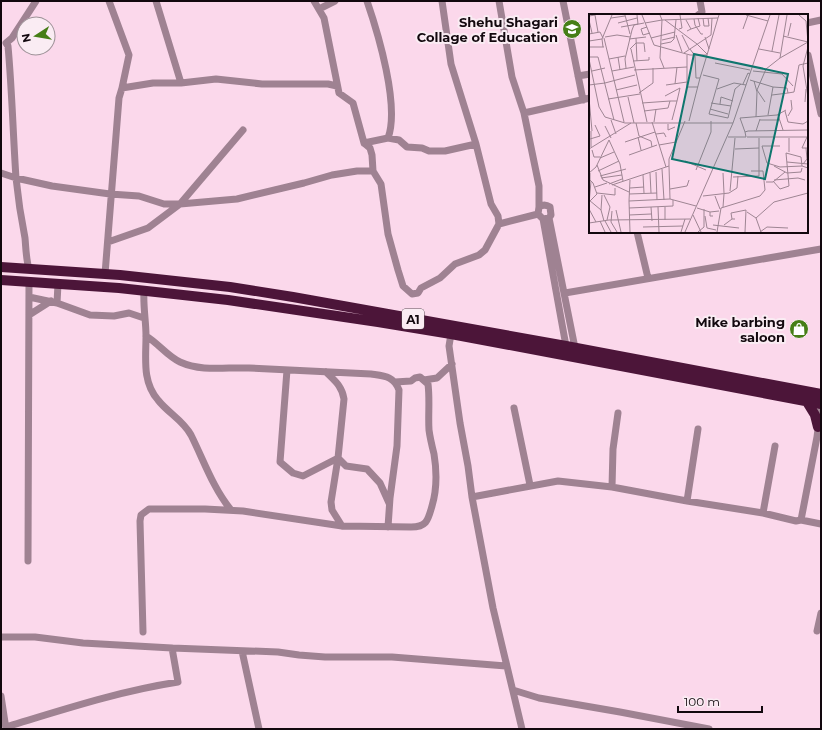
<svg xmlns="http://www.w3.org/2000/svg" width="822" height="730" font-family="Montserrat,sans-serif">
	<style>
		.lines { fill: none; stroke-linecap: round; stroke-linejoin: round }
		.minor { stroke: #9f8292; stroke-width: 7 }
		.highway { stroke: #4c1539; stroke-width: 10 }
		.labels { text-anchor: middle; dominant-baseline: central; stroke-width: 4; stroke-linejoin: round; paint-order: stroke }
		.shield { fill: #faecf3; stroke: #584c53; stroke-width: 1 }
		.shield-label { font-size: 12px; font-weight: bold; fill: #12080e }
		.poi-label { font-size: 13px; font-weight: bold; fill: #12080e; stroke: #faecf3; text-anchor: end }
		.inset-road { fill: none; stroke: #9e8593; stroke-width: 1 }
		.view { fill: #0f766e; fill-opacity: 0.15; stroke: #0f766e; stroke-width: 2 }
		.inset-edge { fill: none; stroke: #12080e; stroke-width: 2 }
	</style>
	<rect width="100%" height="100%" fill="#fbd8eb"/>
	<g class="lines">
		<path class="minor" d="M 109,1 L 129,55 L 122,88
			M 156,1 L 181,83
			M 314,1 L 324,18 L 339,93 L 353,103 L 364,143 L 370,148 L 372,155 L 373,171 L 381,184 L 388,234 L 398,270 L 403,286 L 412,294 L 418,293 L 421,288 L 440,278 L 455,264 L 479,255 L 485,250 L 499,224
			M 367,1 C 378,33 400,106 388,138
			M 442,1 L 451,64 L 476,144 L 491,204 L 498,216 L 499,224 L 538,214
			M 499,1 L 512,77 L 524,113 L 539,186 L 539,207
			M 563,1 L 583,100
			M 319,9 L 335,1
			M 698,15 L 702,12 L 700,1
			M 807,23 L 821,20
			M 807,55 L 808,55 L 821,114
			M 578,76 L 590,74
			M 524,113 L 590,98
			M 364,143 L 388,138 L 399,140 L 407,147 L 422,148 L 429,151 L 445,151 L 476,144
			M 1,173 L 16,178 L 52,186 L 110,194 L 139,196 L 164,204 L 180,204 L 243,130
			M 549,218 L 575,348
			M 543,219 L 549,218 L 551,215 L 550,207 C 547,205 543,204 539,207 L 538,214 L 543,219 L 566,346
			M 637,232 L 648,278
			M 108,242 L 148,228 L 180,204 L 237,199 L 304,183 L 332,175 L 357,171 L 373,171
			M 29,269 C 26,259 26,249 25,238 C 21,218 18,198 16,178 C 13,134 12,90 8,46 L 6,43 L 12,38 L 36,1
			M 105,274 L 119,98 L 122,88 L 153,83 L 181,83 L 216,79 L 262,84 L 328,84 L 337,86
			M 58,284 L 57,303 L 90,315 L 114,316 L 129,313 L 144,318
			M 144,291 C 143,306 146,321 146,336 C 146,358 142,382 158,400 C 168,413 183,420 191,435 C 204,461 213,488 231,510
			M 565,293 L 821,249
			M 29,297 L 57,303
			M 29,315 L 51,301
			M 451,334 L 449,346 L 460,423 L 468,466 L 472,497 L 493,608 L 522,729
			M 146,336 C 158,343 167,356 180,362 C 202,372 226,367 249,368 C 290,370 330,372 371,374 C 384,376 394,376 399,390 L 397,446 L 390,498 L 388,527
			M 287,370 L 280,462 L 293,473 L 303,476 L 338,458
			M 326,372 C 335,381 342,386 344,399 L 338,458 L 331,502 L 332,510 L 342,526
			M 424,380 L 437,378 L 452,364
			M 514,408 L 530,485
			M 338,458 L 346,466 L 367,469 L 380,483 L 389,503
			M 612,487 L 613,449 L 618,413
			M 472,497 L 558,481 L 612,487 L 687,501 L 763,513 L 796,521 L 801,520 L 821,524
			M 687,501 L 698,429
			M 763,513 L 775,446
			M 801,520 L 817,437 L 821,406
			M 28,561 L 29,282
			M 817,631 L 821,613
			M 143,632 L 140,521 L 141,515 L 149,509 L 205,509 L 243,511 L 342,526 L 411,527 C 427,527 428,520 432,506 C 437,489 437,472 434,454 C 432,446 430,438 429,430 C 428,415 430,400 428,384 L 420,377 L 415,378 L 411,381 L 395,382
			M 1,637 L 35,637 L 83,643 L 172,648
			M 242,651 L 259,729
			M 513,690 L 539,698 L 620,712 L 709,729
			M 1,696 L 6,729
			M 7,729 L 9,726 C 65,709 120,691 178,682 L 172,648 L 278,652 L 299,655 L 325,657 L 392,657 L 506,666"/>
		<path class="highway" d="M 1,267 L 120,275 L 230,287 L 293,297 L 566,346 L 821,394
			M 1,280 L 119,288 L 174,294 L 228,300 L 378,322 L 451,334 L 821,404
			M 807,402 L 815,415 L 818,427"/>
	</g>
	<defs>
		<g id="school-disc" transform="scale(1)"><circle r="9.5" fill="#467e16" stroke="#faecf3"/><path d="M0-5L7-2L0 1L-7-2ZM-4 1L0 2.5L4 1V4Q0 6-4 4Z" fill="#fff"/></g>
		<g id="shop-disc" transform="scale(1)"><circle r="9.5" fill="#467e16" stroke="#faecf3"/><path d="M-5-2.5h2.3a2.7 3.5 0 0 1 5.4 0H5L5.5 6h-11ZM-1.5-2.5h3a1.5 2.3 0 0 0-3 0Z" fill="#fff"/></g>
	</defs>
	<g fill-rule="evenodd">
		<use href="#school-disc" x="572" y="29"/>
		<use href="#shop-disc" x="799" y="329"/>
	</g>
	<g class="labels">
		<rect class="shield" x="402" y="309" width="22" height="20" rx="3"/>
		<g class="shield-label">
			<text x="413" y="319">A1</text>
		</g>
		<g class="poi-label">
			<text x="558" y="22">Shehu Shagari<tspan x="558" dy="15">Collage of Education</tspan></text>
			<text x="785" y="322">Mike barbing<tspan x="785" dy="15">saloon</tspan></text>
		</g>
	</g>
	<g transform="translate(589 14)">
		<rect width="219" height="219" fill="#fbd8eb"/>
		<path class="inset-road" d="M 36,1 L 41,20M 53,1 L 65,31 L 101,41 L 118,41 L 129,4M 157,1 L 179,7M 0,2 L 6,1 L 9,18M 22,4 L 36,2M 114,4 L 115,12 L 120,12 L 119,4M 105,5 L 106,11 L 112,20 L 114,20M 0,6 L 3,19M 76,6 L 108,30 L 118,40M 97,6 L 102,15 L 98,17M 29,9 L 48,4M 56,9 L 73,6 L 71,1M 32,13 L 49,10 L 48,1M 58,13 L 52,15 L 54,21 L 61,19M 90,15 L 93,14 L 91,1M 102,15 L 111,12 L 109,4M 154,15 L 159,1M 0,20 L 11,18 L 14,24M 87,21 L 93,38M 93,21 L 100,35M 194,22 L 219,28M 199,22 L 202,9M 16,23 L 28,21 L 41,23M 116,23 L 120,35M 15,24 L 35,108M 47,24 L 48,47M 62,24 L 86,18M 40,25 L 57,23M 73,26 L 86,23M 0,27 L 13,25M 72,30 L 82,28 L 85,25 L 87,6M 0,33 L 15,33M 14,33 L 13,25 L 23,1M 219,33 L 214,52 L 219,83M 41,35 L 47,29 L 55,29 L 56,38M 42,35 L 58,108M 170,35 L 191,39M 183,37 L 190,1M 95,39 L 122,21 L 123,4M 98,41 L 98,73 L 109,73M 0,43 L 9,43 L 25,106M 29,43 L 31,56M 191,44 L 219,28 L 217,7 L 210,1M 0,45 L 10,93 L 16,103 L 36,109 L 144,109M 20,45 L 36,42M 44,47 L 60,46 L 60,43M 126,49 L 161,56M 37,54 L 36,45 L 43,16 L 45,11 L 55,9M 75,54 L 71,44 L 73,6 L 129,4 L 130,1M 45,56 L 98,53M 3,57 L 16,54M 23,57 L 45,53M 164,57 L 193,60 L 204,72M 114,61 L 130,65 L 120,100 L 139,104M 111,64 L 118,41M 161,66 L 184,73 L 179,101M 165,67 L 168,78 L 167,103M 16,69 L 46,61M 86,70 L 88,53M 154,70 L 159,59 L 161,60M 0,71 L 16,69M 77,71 L 98,68M 184,73 L 198,74 L 199,79 L 205,78 L 210,51 L 219,49M 128,75 L 145,69 L 157,71M 27,76 L 48,71M 50,79 L 64,69 L 64,54M 183,81 L 199,79M 76,82 L 91,74M 39,83 L 45,109M 0,84 L 3,117M 19,85 L 51,80M 176,88 L 168,76 L 177,55 L 191,44 L 198,1M 216,88 L 217,75M 53,89 L 81,87M 122,89 L 142,92M 131,90 L 132,83 L 144,87M 121,95 L 139,100M 55,97 L 79,94 L 81,87 L 88,87 L 91,74M 196,97 L 199,108 L 214,110 L 219,107M 189,101 L 194,116M 199,102 L 203,95 L 202,86M 139,104 L 146,75 L 152,70M 22,106 L 27,120M 83,106 L 88,87M 171,106 L 191,106M 100,107 L 111,64 L 107,64 L 106,42 L 101,35M 63,108 L 77,153M 65,108 L 67,95M 47,109 L 50,122 L 62,127 L 63,133M 79,110 L 79,116 L 86,113M 16,112 L 22,124M 167,117 L 171,105M 156,118 L 151,104 L 188,101 L 197,96M 67,120 L 75,119 L 77,123M 49,123 L 52,136M 139,123 L 157,123M 157,123 L 156,118 L 159,117 L 219,116M 158,123 L 219,123M 218,123 L 213,134 L 219,134M 200,124 L 200,138M 1,125 L 11,122 L 6,111M 20,126 L 31,150 L 34,167M 36,128 L 66,118M 70,131 L 87,128M 173,132 L 178,149 L 191,153 L 213,152 L 219,154M 173,132 L 191,132M 2,133 L 2,117M 0,135 L 42,109M 146,135 L 170,134M 3,136 L 5,143 L 11,143M 40,141 L 68,131M 11,144 L 25,138M 96,147 L 117,156M 198,148 L 219,150M 214,150 L 218,145 L 217,134M 8,151 L 14,166 L 40,178M 80,152 L 81,185M 185,152 L 198,159 L 212,158 L 213,154M 73,155 L 75,186M 107,156 L 122,118 L 122,107M 9,157 L 30,147M 67,158 L 68,186M 0,159 L 7,153 L 20,126M 1,159 L 1,166 L 4,169 L 8,180 L 1,187M 61,159 L 62,179M 134,159 L 135,179M 54,161 L 55,179M 11,162 L 37,155M 144,163 L 170,162 L 170,124M 12,164 L 33,161M 185,166 L 209,164 L 216,166M 184,167 L 191,175 L 200,172 L 197,139 L 212,143 L 213,152M 177,168 L 184,168 L 196,158M 20,170 L 33,165M 23,171 L 80,152 L 80,145 L 96,107M 6,173 L 18,169M 41,174 L 55,173M 81,175 L 98,172 L 100,166M 141,177 L 146,124M 8,179 L 26,181 L 26,174M 40,180 L 68,179M 15,181 L 21,193 L 18,206M 114,182 L 140,179 L 148,174 L 149,162M 126,182 L 131,195M 0,186 L 12,196 L 15,207M 40,187 L 41,166M 0,190 L 2,167M 62,193 L 63,207M 69,193 L 70,218M 76,193 L 76,206M 134,193 L 135,180M 40,194 L 84,192 L 84,186M 108,194 L 121,198M 0,195 L 7,208M 12,196 L 13,181M 27,196 L 32,218M 23,197 L 22,208 L 28,218M 158,198 L 167,204 L 172,218M 40,201 L 62,200M 104,201 L 112,218M 116,202 L 118,214 L 127,216M 124,202 L 121,202 L 121,198 L 130,197M 167,204 L 185,188 L 219,179M 143,205 L 142,199 L 157,196 L 156,218M 11,207 L 16,218M 16,207 L 22,218M 0,209 L 20,206 L 101,205M 124,211 L 150,214M 135,211 L 143,205 L 146,205M 54,213 L 94,212M 41,218 L 40,187 L 81,185 L 107,192M 92,218 L 96,205M 96,218 L 144,109 L 181,1M 109,218 L 115,213 L 115,195M 128,218 L 132,194 L 171,182 L 176,176 L 174,157 L 162,157M 171,218 L 178,213 L 199,214"/>
		<path class="view" d="M 105,40 L 199,60 L 176,165 L 83,145 Z"/>
		<rect width="219" height="219" class="inset-edge"/>
	</g>
	<rect width="822" height="730" fill="none" stroke="#12080e" stroke-width="4"/>
	<g transform="translate(36 36) rotate(258)"><circle r="19" fill="#faecf3" stroke="#9d9197"/>
	<path d="M0-3L7 15L0 10L-7 15Z" fill="#467e16"/>
	<text y="-6" font-size="11" font-weight="bold" text-anchor="middle" fill="#12080e">N</text>
	</g>
	<path d="M678 706v6h84v-6" fill="none" stroke="#12080e" stroke-width="2"/>
	<text x="684" y="706" font-size="12" fill="#12080e" stroke="#faecf3" stroke-width="3" paint-order="stroke">100 m</text>
</svg>
